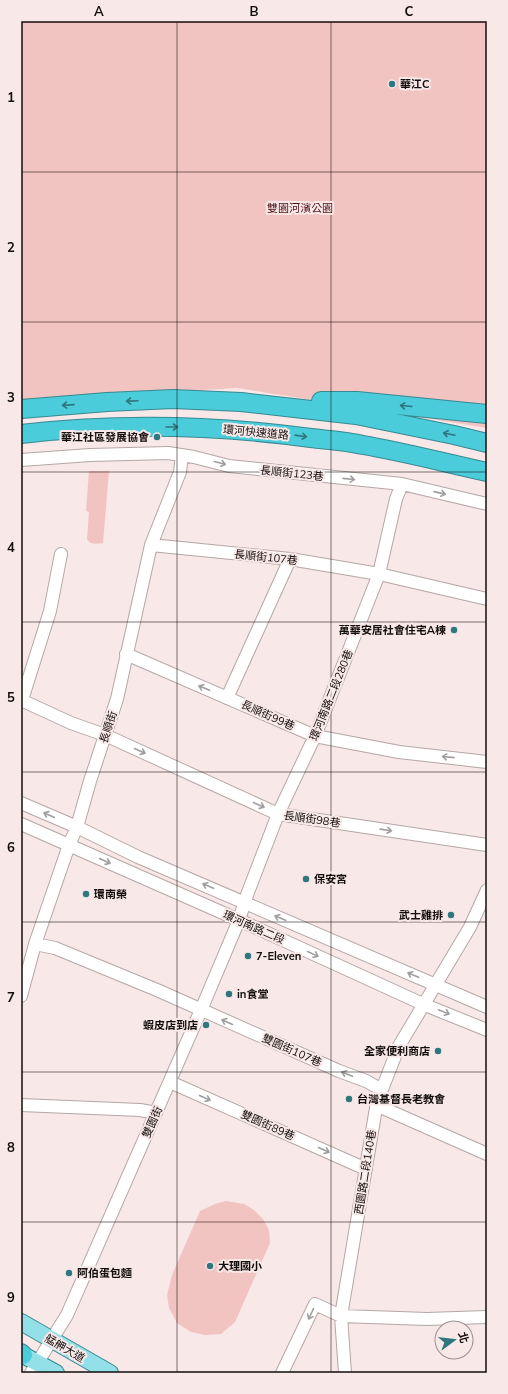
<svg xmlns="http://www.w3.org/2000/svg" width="508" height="1394" font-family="Mulish,'Noto Sans TC',sans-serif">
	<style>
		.green { fill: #f1c4c2 }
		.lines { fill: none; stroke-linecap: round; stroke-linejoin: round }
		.minor-casing { stroke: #b5a7a6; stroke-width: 14 }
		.major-casing { stroke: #378992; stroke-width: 18 }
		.highway-casing { stroke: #378992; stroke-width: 20 }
		.minor { stroke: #fff; stroke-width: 12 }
		.major { stroke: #93e0e9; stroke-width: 16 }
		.highway { stroke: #4bccda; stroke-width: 18 }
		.oneway { stroke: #31767e }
		.oneway2 { stroke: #a09e9e }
		.grid { fill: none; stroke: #120d0d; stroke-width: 1; stroke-opacity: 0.55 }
		.poi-dot { fill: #2f777f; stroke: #f8e8e7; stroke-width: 1.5 }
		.labels { text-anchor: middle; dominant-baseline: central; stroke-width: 4; stroke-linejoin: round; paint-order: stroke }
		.poi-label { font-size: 11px; font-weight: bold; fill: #120d0d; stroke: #f8e8e7; text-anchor: start }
		.park-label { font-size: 11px; fill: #4f1015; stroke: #f8e8e7 }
		.street-label { font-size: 11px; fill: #120d0d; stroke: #f8e8e7 }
		.neatline { fill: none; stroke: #120d0d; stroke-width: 1.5 }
		.grid-label { font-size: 13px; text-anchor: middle; font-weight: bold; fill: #120d0d }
	</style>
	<rect width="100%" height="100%" fill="#f8e8e7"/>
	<path class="green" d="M 21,21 L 487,21 L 487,428 L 237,388 L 21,401 Z
		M 89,471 L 109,471 L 103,543 C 97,544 90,545 87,539 L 89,512 L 86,511 Z
		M 226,1201 L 244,1204 L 254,1210 L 263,1219 L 269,1230 L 270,1243 L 235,1322 L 221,1334 L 205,1335 L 191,1332 L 177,1323 L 169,1308 L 167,1295 L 172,1275 L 200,1211 L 215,1204 Z"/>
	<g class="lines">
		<g class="minor-casing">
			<path id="minor" d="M 21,460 L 90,455 L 168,453 L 194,457 L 229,466 L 402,484 L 487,504
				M 151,545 L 290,559 L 379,574 L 487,599
				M 126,654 L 315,736 L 399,752 L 487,762
				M 227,698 L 290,559
				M 21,700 L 71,723 L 105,735 L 278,814 L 487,845
				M 22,700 L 50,611 L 61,554
				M 21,803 L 77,827 L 138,857 L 487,1007
				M 21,824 L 239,920 L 425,1005 L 487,1030
				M 35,944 L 55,948 L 157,990 L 339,1071 L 366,1081 L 382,1090
				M 21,996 L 35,944 L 69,845 L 77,827 L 90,781 L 117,699 L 151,545 L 180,472 L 182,455
				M 170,1082 L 366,1169
				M 21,1105 L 140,1110 L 156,1113
				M 376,1105 L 487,1154
				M 31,1373 L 67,1315 L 201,1010 L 239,920 L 247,895 L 278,814 L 315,736 L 379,574 L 396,499 L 402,484
				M 282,1373 L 315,1304 L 341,1316 L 427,1319 L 487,1317
				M 345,1373 L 341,1316 L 377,1102 L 399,1046 L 470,927 L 487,890"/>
		</g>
		<g class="major-casing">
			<path id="major" d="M 21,1322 L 110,1373
				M 21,1355 L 23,1355 L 56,1373"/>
		</g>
		<g class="highway-casing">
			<path id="highway" d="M 321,401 L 357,401 L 487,414
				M 21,409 L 107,402 L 173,399 L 241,402 L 356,415 L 454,435 L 487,443
				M 21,434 C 117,423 215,425 311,438 C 328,440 346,441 363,445 C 404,452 446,463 487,472
				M 21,1353 L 23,1355"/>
		</g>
		<use href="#minor" class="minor"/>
		<use href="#major" class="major"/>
		<use href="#highway" class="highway"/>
	</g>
	<defs><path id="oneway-shaft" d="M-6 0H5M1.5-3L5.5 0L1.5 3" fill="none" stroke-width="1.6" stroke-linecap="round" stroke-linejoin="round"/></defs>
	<g class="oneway">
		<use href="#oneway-shaft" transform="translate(132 401) rotate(178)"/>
		<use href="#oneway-shaft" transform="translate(68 405) rotate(176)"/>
		<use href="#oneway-shaft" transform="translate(406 406) rotate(-175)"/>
		<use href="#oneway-shaft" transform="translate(172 427)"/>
		<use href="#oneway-shaft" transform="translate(449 434) rotate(-168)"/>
		<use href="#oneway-shaft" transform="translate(301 436) rotate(8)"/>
	</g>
	<g class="oneway2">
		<use href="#oneway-shaft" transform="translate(220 463) rotate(15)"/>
		<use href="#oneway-shaft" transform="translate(349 479) rotate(6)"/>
		<use href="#oneway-shaft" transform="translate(440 493) rotate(13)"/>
		<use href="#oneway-shaft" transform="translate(204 688) rotate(-157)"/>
		<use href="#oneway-shaft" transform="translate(140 751) rotate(24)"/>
		<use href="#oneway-shaft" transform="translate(448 757) rotate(-174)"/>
		<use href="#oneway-shaft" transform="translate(259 805) rotate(24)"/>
		<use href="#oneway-shaft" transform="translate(49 815) rotate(-156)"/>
		<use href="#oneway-shaft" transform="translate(386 830) rotate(8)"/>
		<use href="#oneway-shaft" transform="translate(105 861) rotate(24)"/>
		<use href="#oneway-shaft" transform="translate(208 886) rotate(-157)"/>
		<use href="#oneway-shaft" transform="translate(280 918) rotate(-157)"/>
		<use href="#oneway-shaft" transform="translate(313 954) rotate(25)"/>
		<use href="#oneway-shaft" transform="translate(413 975) rotate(-157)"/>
		<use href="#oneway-shaft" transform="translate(444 1012) rotate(22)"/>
		<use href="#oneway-shaft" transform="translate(227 1022) rotate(-156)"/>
		<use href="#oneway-shaft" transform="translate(347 1074) rotate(-159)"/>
		<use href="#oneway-shaft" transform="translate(205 1098) rotate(24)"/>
		<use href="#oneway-shaft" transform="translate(324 1150) rotate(24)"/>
		<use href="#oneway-shaft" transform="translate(311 1314) rotate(115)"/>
	</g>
	<path class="grid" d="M 177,21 L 177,1373M 331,21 L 331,1373M 21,172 L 487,172M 21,322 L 487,322M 21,472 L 487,472M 21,622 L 487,622M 21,772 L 487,772M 21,922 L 487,922M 21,1072 L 487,1072M 21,1222 L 487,1222"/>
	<g class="poi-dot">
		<circle cx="392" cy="84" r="4"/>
		<circle cx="157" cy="437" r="4"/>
		<circle cx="454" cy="630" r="4"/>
		<circle cx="306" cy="879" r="4"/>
		<circle cx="86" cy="894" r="4"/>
		<circle cx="451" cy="915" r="4"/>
		<circle cx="248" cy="956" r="4"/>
		<circle cx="229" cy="994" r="4"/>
		<circle cx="206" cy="1025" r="4"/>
		<circle cx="438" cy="1051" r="4"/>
		<circle cx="349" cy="1099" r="4"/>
		<circle cx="210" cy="1266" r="4"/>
		<circle cx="69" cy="1273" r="4"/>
	</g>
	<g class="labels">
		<g class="poi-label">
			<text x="400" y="84">華江C</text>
			<text x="149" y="437" text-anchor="end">華江社區發展協會</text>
			<text x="446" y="630" text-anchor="end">萬華安居社會住宅A棟</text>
			<text x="314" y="879">保安宮</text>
			<text x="94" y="894">環南榮</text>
			<text x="443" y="915" text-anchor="end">武士雞排</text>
			<text x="256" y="956">7-Eleven</text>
			<text x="237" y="994">in食堂</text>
			<text x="198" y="1025" text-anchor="end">蝦皮店到店</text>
			<text x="430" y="1051" text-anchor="end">全家便利商店</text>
			<text x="357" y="1099">台灣基督長老教會</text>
			<text x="218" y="1266">大理國小</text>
			<text x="77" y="1273">阿伯蛋包麵</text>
		</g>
		<g class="park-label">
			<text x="300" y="208">雙園河濱公園</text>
		</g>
		<g class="street-label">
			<text transform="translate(256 432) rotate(5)">環河快速道路</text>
			<text transform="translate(292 473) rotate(6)">長順街123巷</text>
			<text transform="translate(266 557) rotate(6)">長順街107巷</text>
			<text transform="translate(331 695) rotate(-68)">環河南路二段280巷</text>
			<text transform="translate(268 715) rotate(24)">長順街99巷</text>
			<text transform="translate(108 727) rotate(-72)">長順街</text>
			<text transform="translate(312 819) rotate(8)">長順街98巷</text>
			<text transform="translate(254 927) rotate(24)">環河南路二段</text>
			<text transform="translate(292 1050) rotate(24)">雙園街107巷</text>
			<text transform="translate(152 1122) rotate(-66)">雙園街</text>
			<text transform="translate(268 1125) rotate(24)">雙園街89巷</text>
			<text transform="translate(365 1172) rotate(-81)">西園路二段140巷</text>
			<text transform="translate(65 1348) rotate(30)">艋舺大道</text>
		</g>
	</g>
	<rect width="508" height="1394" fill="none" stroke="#f8e8e7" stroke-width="44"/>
	<g transform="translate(454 1340) rotate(75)"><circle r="19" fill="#f8e8e7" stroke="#9c9090"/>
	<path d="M0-3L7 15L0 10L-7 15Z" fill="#2f777f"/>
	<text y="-6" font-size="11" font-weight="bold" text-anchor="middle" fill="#120d0d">北</text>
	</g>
	<rect x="22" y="22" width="464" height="1350" class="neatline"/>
	<g class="grid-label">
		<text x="99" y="16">A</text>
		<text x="254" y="16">B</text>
		<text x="409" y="16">C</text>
		<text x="11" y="102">1</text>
		<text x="11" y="252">2</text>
		<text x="11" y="402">3</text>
		<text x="11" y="552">4</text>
		<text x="11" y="702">5</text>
		<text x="11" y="852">6</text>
		<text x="11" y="1002">7</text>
		<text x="11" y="1152">8</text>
		<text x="11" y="1302">9</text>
	</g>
</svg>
